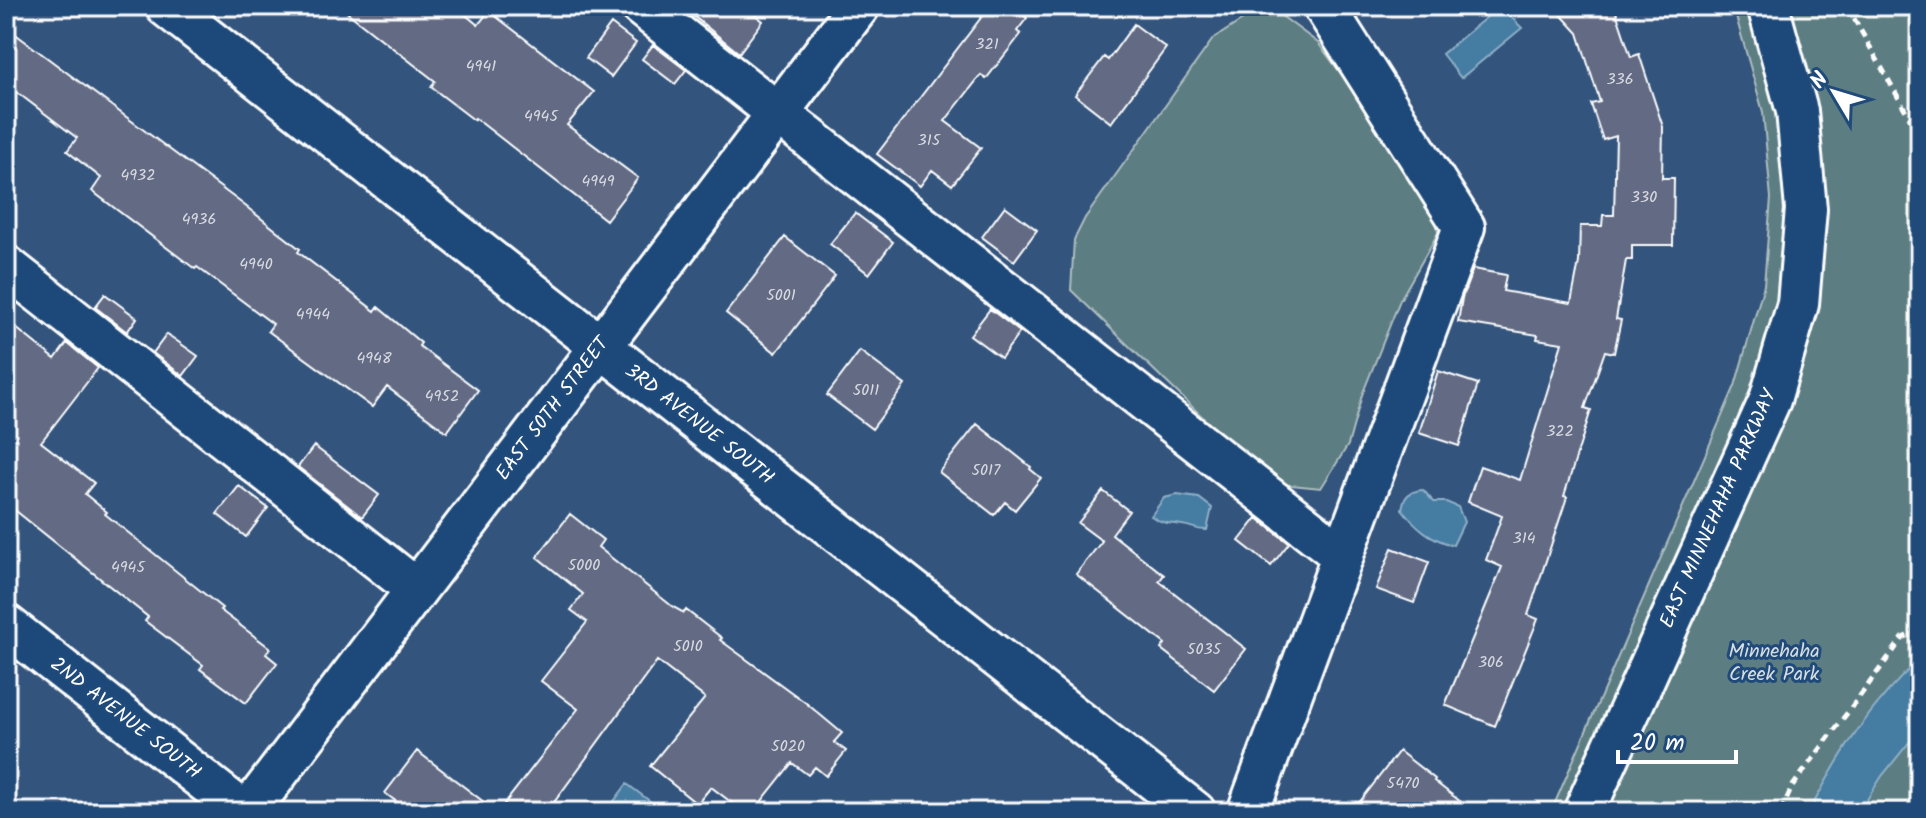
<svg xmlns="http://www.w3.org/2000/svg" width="1926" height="818" font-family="Kalam,sans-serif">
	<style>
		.green { fill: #5c7d82; stroke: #aebec0; stroke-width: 2 }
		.water { fill: #457ba2; stroke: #8fb0c7; stroke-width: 2 }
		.building { fill: #626b84; stroke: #fff; stroke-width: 2 }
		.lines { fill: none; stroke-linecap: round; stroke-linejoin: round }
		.minor-casing { stroke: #fff; stroke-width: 46 }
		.path { stroke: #fff; stroke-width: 5; stroke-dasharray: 8 6; stroke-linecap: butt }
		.minor { stroke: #1f4a7a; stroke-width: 40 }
		.labels { text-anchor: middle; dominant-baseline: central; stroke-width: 6; stroke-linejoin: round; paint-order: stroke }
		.number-label { font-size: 16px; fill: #d8dae0 }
		.street-label { font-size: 20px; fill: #fff; stroke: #1f4a7a }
		.park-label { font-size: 20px; fill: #d6dee0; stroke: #1f4a7a }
	</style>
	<rect width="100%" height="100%" fill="#33547d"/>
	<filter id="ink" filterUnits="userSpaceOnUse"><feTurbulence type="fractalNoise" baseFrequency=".0125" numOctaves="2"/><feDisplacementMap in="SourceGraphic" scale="16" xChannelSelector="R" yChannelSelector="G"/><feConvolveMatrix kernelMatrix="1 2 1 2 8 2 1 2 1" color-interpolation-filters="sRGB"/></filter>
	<g filter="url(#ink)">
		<path class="green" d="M 1733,6 L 1920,6 L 1920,812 L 1551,812 L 1735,386 L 1764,285 L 1771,198 L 1763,112 Z
			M 1252,14 L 1279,14 L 1318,43 L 1424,184 L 1434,207 L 1438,233 L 1400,300 L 1362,395 L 1348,445 L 1321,488 L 1271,483 L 1071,290 L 1074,240 L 1085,218 L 1213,39 Z"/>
		<path class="water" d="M 1500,6 L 1522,28 L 1461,78 L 1442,54 Z
			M 1423,490 L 1434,502 L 1446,502 L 1458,507 L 1464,522 L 1453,545 C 1430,539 1417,528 1402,509 C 1404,496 1409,491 1423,490 Z
			M 1177,495 L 1199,498 L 1212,508 L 1207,530 C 1197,531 1192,526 1182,525 C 1169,523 1162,524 1151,516 L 1164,498 Z
			M 1920,659 L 1920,729 L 1882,776 L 1859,812 L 1809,812 C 1840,754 1870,704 1920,659 Z
			M 627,784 L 655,805 L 650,812 L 606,812 Z"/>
		<path class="building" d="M 339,6 L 455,6 L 478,25 L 489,11 L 594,92 L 567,125 L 638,178 L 606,220 L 475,118 L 474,120 L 431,87 L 435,81 Z
			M 681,6 L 744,6 L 763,21 L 739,53 Z
			M 990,6 L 1011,6 L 1027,18 L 1017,31 L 1021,34 L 986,79 L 981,75 L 945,121 L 981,148 L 952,185 L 932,170 L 920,186 L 877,154 Z
			M 1553,6 L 1614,6 L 1631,57 L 1639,54 L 1663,127 L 1662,178 L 1674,178 L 1673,245 L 1632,245 L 1632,260 L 1626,260 L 1616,319 L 1621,320 L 1614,353 L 1605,351 L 1585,408 L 1591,410 L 1564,496 L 1567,497 L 1528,615 L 1538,619 L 1495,726 L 1445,705 L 1502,567 L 1486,560 L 1502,516 L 1468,502 L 1480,466 L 1520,480 L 1562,343 L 1537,339 L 1538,335 L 1458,322 L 1462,298 L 1473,269 L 1506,275 L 1503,291 L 1571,303 L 1579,262 L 1580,226 L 1602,226 L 1603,215 L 1614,215 L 1616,136 L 1603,140 L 1591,104 L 1600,102 L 1578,33 Z
			M 611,24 L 636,43 L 611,77 L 586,58 Z
			M 1134,24 L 1166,48 L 1111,123 L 1075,95 L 1104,57 L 1108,60 Z
			M 6,27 L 244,205 L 300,249 L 298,252 L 375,311 L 378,307 L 421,343 L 419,346 L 478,390 L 447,432 L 387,387 L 372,407 L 268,331 L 273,324 L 197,267 L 195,269 L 92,191 L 101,178 L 67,151 L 77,138 L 6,84 Z
			M 653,45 L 686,70 L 675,84 L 642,59 Z
			M 1005,206 L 1037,230 L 1014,261 L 982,237 Z
			M 855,213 L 893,242 L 869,274 L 830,244 Z
			M 785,237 L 835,276 L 776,353 L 726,313 Z
			M 105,294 L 137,318 L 127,332 L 95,307 Z
			M 990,309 L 1020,332 L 1001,358 L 970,335 Z
			M 6,320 L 55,359 L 67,343 L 98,368 L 41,442 L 94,483 L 85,494 L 107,512 L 105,514 L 222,608 L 220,610 L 270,648 L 266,654 L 277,663 L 246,703 L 200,669 L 203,665 L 145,621 L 148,617 L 6,503 Z
			M 167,334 L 198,356 L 183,376 L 153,353 Z
			M 860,351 L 905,385 L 872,429 L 827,395 Z
			M 1438,371 L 1478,384 L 1459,446 L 1419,433 Z
			M 977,424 L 1031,467 L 1030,469 L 1041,478 L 1015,510 L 1005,502 L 994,515 L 939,472 Z
			M 314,446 L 379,495 L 362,517 L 298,467 Z
			M 239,486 L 268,508 L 246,537 L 217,514 Z
			M 1103,491 L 1129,511 L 1112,534 L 1164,575 L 1159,581 L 1246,649 L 1214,690 L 1161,649 L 1165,644 L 1076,574 L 1102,541 L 1078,523 Z
			M 570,514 L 603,540 L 598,547 L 673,607 L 684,613 L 686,610 L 722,638 L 720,640 L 806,703 L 842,733 L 834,742 L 846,751 L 826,776 L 815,767 L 808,775 L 792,763 L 753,812 L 744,812 L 711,787 L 697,804 L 650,766 L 705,698 L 657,661 L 547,812 L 498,812 L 578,709 L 541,681 L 587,622 L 571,610 L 583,594 L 537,557 Z
			M 1257,518 L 1289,543 L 1271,566 L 1239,541 Z
			M 1392,548 L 1429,562 L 1414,603 L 1376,589 Z
			M 417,751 L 497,812 L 410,812 L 385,793 Z
			M 1399,751 L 1435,779 L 1434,781 L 1474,812 L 1352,812 Z"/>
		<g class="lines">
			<g class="minor-casing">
				<path id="minor" d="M 166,6 L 1195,812
					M 641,6 L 1343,556
					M 6,266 L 416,589
					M 6,625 L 244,812
					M 248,812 L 859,6
					M 1248,812 L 1464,227 L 1324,6
					M 1584,812 L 1770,400 L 1798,304 L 1806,209 L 1797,111 L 1768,6"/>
			</g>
			<path class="path" d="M 1847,6 L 1920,136
				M 1781,812 L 1792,787 L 1903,638 L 1920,629"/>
			<use href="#minor" class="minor"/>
		</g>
	</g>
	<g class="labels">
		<g class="number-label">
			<text x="987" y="44">321</text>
			<text x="481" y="66">4941</text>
			<text x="1620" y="79">336</text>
			<text x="541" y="116">4945</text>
			<text x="929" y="140">315</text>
			<text x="138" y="175">4932</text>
			<text x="598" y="181">4949</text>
			<text x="1644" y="197">330</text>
			<text x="199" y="219">4936</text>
			<text x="256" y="264">4940</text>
			<text x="781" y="295">5001</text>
			<text x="313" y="314">4944</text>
			<text x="374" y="358">4948</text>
			<text x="866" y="390">5011</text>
			<text x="442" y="396">4952</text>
			<text x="1560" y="431">322</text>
			<text x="986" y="470">5017</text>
			<text x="1524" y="538">314</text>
			<text x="584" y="565">5000</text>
			<text x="128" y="567">4945</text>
			<text x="688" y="646">5010</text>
			<text x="1204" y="649">5035</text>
			<text x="1491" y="662">306</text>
			<text x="788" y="746">5020</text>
			<text x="1403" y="783">5470</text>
		</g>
		<g class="street-label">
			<text transform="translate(553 409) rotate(-53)">EAST 50TH STREET</text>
			<text transform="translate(699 425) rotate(38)">3RD AVENUE SOUTH</text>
			<text transform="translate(1719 509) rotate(-66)">EAST MINNEHAHA PARKWAY</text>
			<text transform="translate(125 719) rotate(38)">2ND AVENUE SOUTH</text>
		</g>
		<g class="park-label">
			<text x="1774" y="652">Minnehaha<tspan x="1774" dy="23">Creek Park</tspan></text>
		</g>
	</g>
	<rect width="1926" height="818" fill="none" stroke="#1f4a7a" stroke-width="32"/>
	<rect x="16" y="16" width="1894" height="786" fill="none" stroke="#fff" stroke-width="3" filter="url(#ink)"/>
	<g transform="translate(1834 92) rotate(308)" stroke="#1f4a7a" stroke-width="6" paint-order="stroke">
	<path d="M0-6L14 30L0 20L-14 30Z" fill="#ffffff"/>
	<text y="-12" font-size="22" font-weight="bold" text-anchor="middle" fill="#ffffff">N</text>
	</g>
	<path d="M1618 750v12h118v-12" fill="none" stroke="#ffffff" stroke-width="4"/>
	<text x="1630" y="750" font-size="24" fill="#ffffff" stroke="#1f4a7a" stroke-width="6" paint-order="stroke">20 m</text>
</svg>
